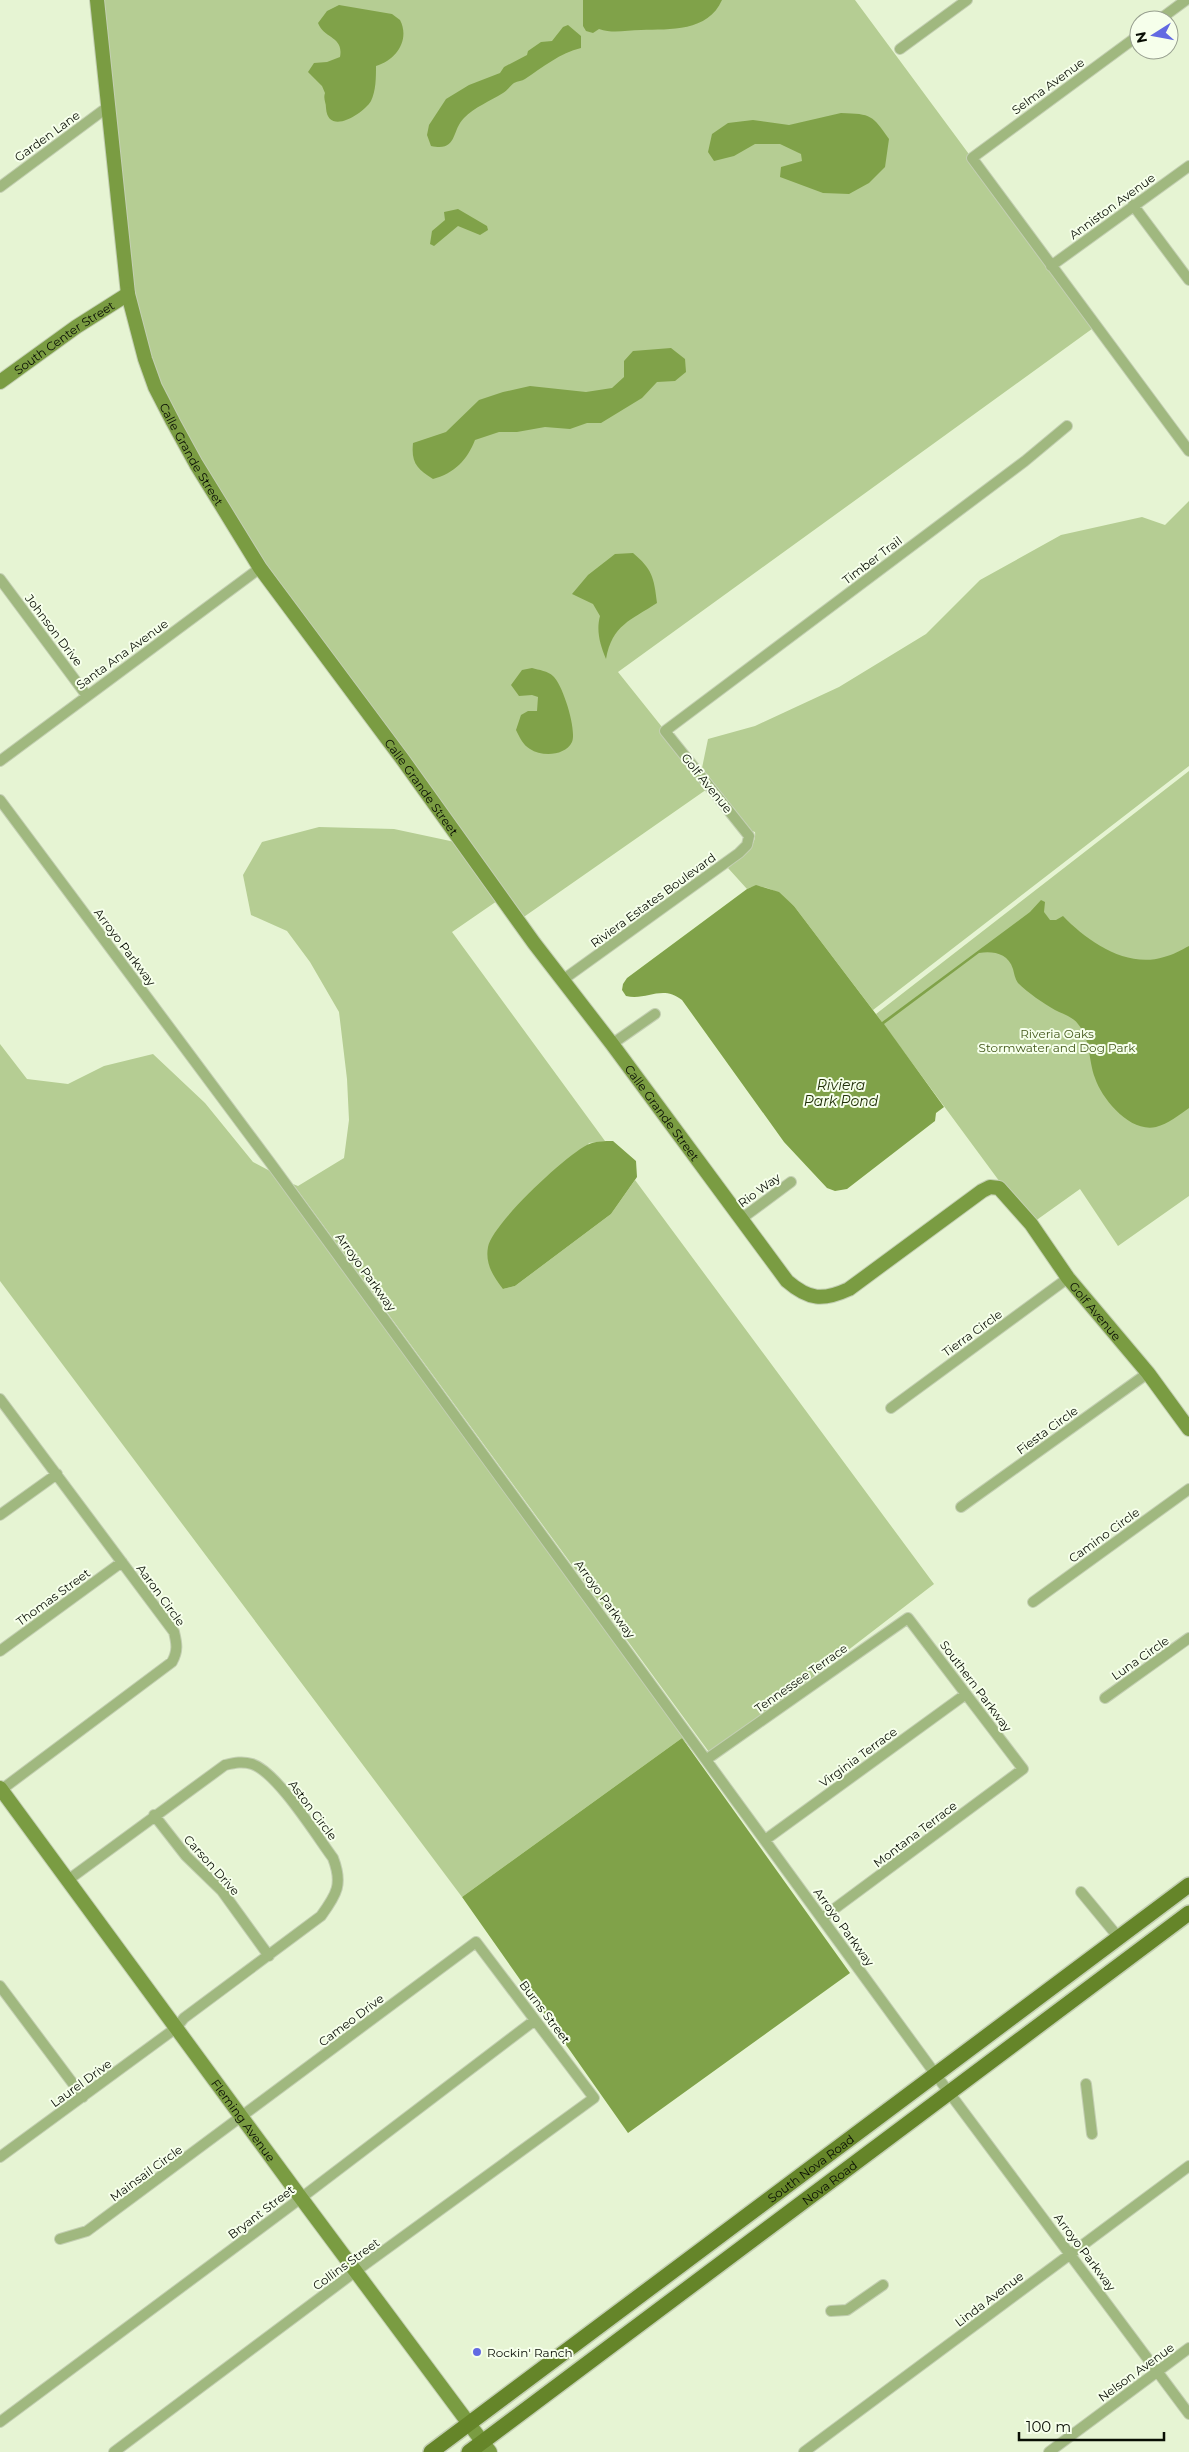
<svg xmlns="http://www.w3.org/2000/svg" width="1189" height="2452" font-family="Montserrat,sans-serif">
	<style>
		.green { fill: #b5cd93 }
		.water { fill: #80a249 }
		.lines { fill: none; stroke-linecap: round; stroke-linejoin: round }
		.street-casing { stroke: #c3cfb2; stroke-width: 12 }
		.secondary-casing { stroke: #c3cfb2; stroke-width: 16 }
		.primary-casing { stroke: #c3cfb2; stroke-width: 18 }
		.street { stroke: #a0b87f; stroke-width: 10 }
		.secondary { stroke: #7a9c42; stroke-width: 14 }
		.primary { stroke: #658529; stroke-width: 15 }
		.poi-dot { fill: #626ae2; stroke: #f6ffeb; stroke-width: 2 }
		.labels { text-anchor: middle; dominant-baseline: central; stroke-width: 4; stroke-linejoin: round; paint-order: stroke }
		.street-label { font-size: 12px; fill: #090e04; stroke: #f6ffeb }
		.park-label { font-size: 12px; fill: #445a1c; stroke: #f6ffeb }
		.poi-label { font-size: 12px; fill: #090e04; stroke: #f6ffeb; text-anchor: start }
		.water-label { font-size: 14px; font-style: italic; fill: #212f09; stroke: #f6ffeb }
	</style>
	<rect width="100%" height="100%" fill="#e6f4d3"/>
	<path class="green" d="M 96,0 L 855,0 L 1096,326 L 618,672 L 710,787 L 518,921 L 260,568 L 155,387 L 128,294 Z
		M 1189,501 L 1189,766 L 873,1010 L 794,906 C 780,894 765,881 747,889 L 728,868 C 741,858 757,847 755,832 L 752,831 L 702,768 L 708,739 L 755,726 L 839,687 L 926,634 L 980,580 L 1061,535 L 1142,517 L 1165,525 Z
		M 1189,771 L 1189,1196 L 1118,1246 L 1080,1189 L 1031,1224 L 876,1014 Z
		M 319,827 L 394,829 L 455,842 L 497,901 L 452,932 L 605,1141 L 589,1143 L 503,1289 L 515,1286 L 611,1214 L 635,1180 L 934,1584 L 782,1701 L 709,1752 L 293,1184 L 298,1186 L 344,1158 L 349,1120 L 347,1079 L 339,1012 L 310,962 L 287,931 L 251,915 L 243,875 L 262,842 Z
		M 0,1044 L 27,1079 L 68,1084 L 104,1066 L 153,1054 L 205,1103 L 253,1162 L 270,1171 L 702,1762 L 682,1738 L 462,1897 L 0,1281 Z"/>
	<path class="water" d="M 583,0 L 722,0 C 708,32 670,29 641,30 C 626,30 614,34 599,29 L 593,33 L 586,31 L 583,26 Z
		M 339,5 L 392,14 L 400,20 C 410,39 397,60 376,66 C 376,77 376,91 371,101 C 364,113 328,137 326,108 C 326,102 323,99 325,93 L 322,86 L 308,72 L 314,63 L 327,62 L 340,57 C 344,36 324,39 318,23 L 327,11 Z
		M 568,25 L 581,36 L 581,48 C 560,53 543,67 525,79 C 522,81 518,81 514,83 C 510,86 507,91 503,93 C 490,101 475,107 464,118 C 451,131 458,152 431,146 L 427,135 L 429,125 L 446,99 L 469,85 L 500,73 L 504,67 L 527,55 L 528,51 L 541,42 L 552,41 L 563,27 Z
		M 841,113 C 872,114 872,115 889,139 L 885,167 L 869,183 L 849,194 L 823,193 L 780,177 L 781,167 L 802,161 L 801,154 L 780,144 L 755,144 L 734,156 L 714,161 L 708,152 L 712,134 L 728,123 L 753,120 L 789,125 Z
		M 458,209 L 487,226 L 488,230 L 480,235 L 458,226 L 434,246 L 430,244 L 432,231 L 445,220 L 444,212 Z
		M 671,348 L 685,359 L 686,372 L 675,381 L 657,382 L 642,398 L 601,423 L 587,423 L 570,429 L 545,427 L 517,432 L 499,432 L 475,440 C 467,460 455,473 433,479 C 417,469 411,463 413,443 L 446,432 L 479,400 L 503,392 L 530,386 L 586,392 L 612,388 L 624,377 L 624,361 L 633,351 Z
		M 633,553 C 652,569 654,577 657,603 C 631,620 612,625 606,659 C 600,644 596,631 600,616 L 593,604 L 572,594 L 588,575 L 615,554 Z
		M 532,668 C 539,670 548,671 553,676 C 563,685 577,730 572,742 C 565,756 542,757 530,749 C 523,745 520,738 516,730 L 521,715 L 528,711 L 537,711 L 538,697 L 532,695 L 519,696 L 511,685 L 522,670 Z
		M 756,885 L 779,892 L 794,906 L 882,1022 L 1030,912 L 1041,900 L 1045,902 L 1044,912 L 1050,920 L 1056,920 L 1063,916 C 1087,941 1127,969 1164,957 C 1173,955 1181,950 1189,946 L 1189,1108 C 1179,1115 1168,1124 1156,1127 C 1130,1133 1102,1099 1095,1078 C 1088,1059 1091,1040 1078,1024 C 1073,1017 1063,1014 1055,1010 C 1043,1003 1028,993 1018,983 C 1015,979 1014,973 1013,969 C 1008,953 993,951 979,953 L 884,1024 L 944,1107 L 936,1113 L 935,1121 L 847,1189 L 835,1191 L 827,1188 L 784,1142 L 682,1000 C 662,984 647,1001 626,996 L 622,990 L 623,984 L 627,978 L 747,889 Z
		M 613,1141 L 636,1161 L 637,1177 L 611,1214 L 515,1286 L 503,1289 C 493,1276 485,1264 488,1247 C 492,1224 565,1156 587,1145 C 594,1141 605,1141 613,1141 Z
		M 682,1738 L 850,1973 L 628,2133 L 462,1897 Z"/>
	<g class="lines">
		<g class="street-casing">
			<path id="street" d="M 1159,20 L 1186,0
				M 1139,35 L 972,158 L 1189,451
				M 900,49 L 967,0
				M 0,187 L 109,106
				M 1133,205 L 1189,280
				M 1051,266 L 1189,166
				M 0,579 L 87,696
				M 0,761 L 260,568
				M 0,800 L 272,1165 L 936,2075 L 1189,2414
				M 564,979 L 739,853 L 747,845 L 749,836 L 665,731 L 1025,461 L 1067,426
				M 612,1044 L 655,1014
				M 741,1219 L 791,1182
				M 0,1399 L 174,1632 C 177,1644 178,1651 172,1662 L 1,1790
				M 891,1408 L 1068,1278
				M 961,1507 L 1148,1373
				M 0,1515 L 57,1474
				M 1033,1602 L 1189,1489
				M 0,1651 L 122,1562
				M 1105,1698 L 1189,1638
				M 707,1759 L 908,1618 L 1023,1769 L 822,1918
				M 154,1815 L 186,1856 L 222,1891 L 269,1956
				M 765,1840 L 966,1694
				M 1081,1892 L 1119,1938
				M 0,1986 L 83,2097
				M 1086,2084 L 1092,2134
				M 0,2157 L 176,2028 L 184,2018 L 321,1916 C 337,1894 343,1884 333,1858 C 316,1835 277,1772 252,1764 C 242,1761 234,1763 225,1765 L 68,1880
				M 60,2239 L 87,2231 L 476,1942 L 594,2098 L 356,2271 L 114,2452
				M 831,2311 L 847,2310 L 883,2285
				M 0,2422 L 301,2198 L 535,2020
				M 804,2452 L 1189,2166
				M 1049,2452 L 1189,2348"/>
		</g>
		<g class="secondary-casing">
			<g id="secondary">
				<path id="s1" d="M 97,0 L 128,294 L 145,359 L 155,387 L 173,422 L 196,464 L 260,568 L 403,760 L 534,943 L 612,1044 L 787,1281 C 809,1300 823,1301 849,1289 L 982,1191 L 990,1187 L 999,1188 L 1031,1224 L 1068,1278 L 1148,1373 L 1189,1429"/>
				<path id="s2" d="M 0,382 L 76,327 L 128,294"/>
				<path id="s3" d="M 0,1788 L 301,2198 L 490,2452"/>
			</g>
		</g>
		<g class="primary-casing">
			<g id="primary">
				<path id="s4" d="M 431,2452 L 1189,1885"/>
				<path id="s5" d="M 469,2452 L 1189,1913"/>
			</g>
		</g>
		<use href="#street" class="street"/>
		<use href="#secondary" class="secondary"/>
		<use href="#primary" class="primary"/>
	</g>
	<circle class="poi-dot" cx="477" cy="2352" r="5"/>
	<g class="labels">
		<g class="street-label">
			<text transform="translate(1048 86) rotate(-36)">Selma Avenue</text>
			<text transform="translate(47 136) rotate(-36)">Garden Lane</text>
			<text transform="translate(1112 206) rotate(-36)">Anniston Avenue</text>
			<text stroke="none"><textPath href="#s2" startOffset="78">South Center Street</textPath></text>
			<text stroke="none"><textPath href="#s1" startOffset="469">Calle Grande Street</textPath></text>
			<text transform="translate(872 560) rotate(-37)">Timber Trail</text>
			<text transform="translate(54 630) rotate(53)">Johnson Drive</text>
			<text transform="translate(122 654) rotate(-36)">Santa Ana Avenue</text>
			<text transform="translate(707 783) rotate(51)">Golf Avenue</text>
			<text stroke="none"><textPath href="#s1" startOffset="874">Calle Grande Street</textPath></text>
			<text transform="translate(653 900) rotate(-36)">Riviera Estates Boulevard</text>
			<text transform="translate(125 947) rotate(53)">Arroyo Parkway</text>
			<text stroke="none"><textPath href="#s1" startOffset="1279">Calle Grande Street</textPath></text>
			<text transform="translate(759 1190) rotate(-36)">Rio Way</text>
			<text transform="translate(366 1272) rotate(54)">Arroyo Parkway</text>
			<text stroke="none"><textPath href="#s1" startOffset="1896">Golf Avenue</textPath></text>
			<text transform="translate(972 1333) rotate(-36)">Tierra Circle</text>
			<text transform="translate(1047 1430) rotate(-36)">Fiesta Circle</text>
			<text transform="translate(1104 1535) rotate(-36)">Camino Circle</text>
			<text transform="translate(161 1595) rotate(54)">Aaron Circle</text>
			<text transform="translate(53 1597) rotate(-36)">Thomas Street</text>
			<text transform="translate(605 1599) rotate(54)">Arroyo Parkway</text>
			<text transform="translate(1140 1658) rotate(-35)">Luna Circle</text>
			<text transform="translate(801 1678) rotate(-35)">Tennessee Terrace</text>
			<text transform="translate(976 1686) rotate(53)">Southern Parkway</text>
			<text transform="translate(858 1757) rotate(-36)">Virginia Terrace</text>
			<text transform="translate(313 1810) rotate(53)">Aston Circle</text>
			<text transform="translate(915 1834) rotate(-37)">Montana Terrace</text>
			<text transform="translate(212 1865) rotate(48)">Carson Drive</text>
			<text transform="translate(844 1927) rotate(54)">Arroyo Parkway</text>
			<text transform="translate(545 2012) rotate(53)">Burns Street</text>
			<text transform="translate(351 2020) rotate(-37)">Cameo Drive</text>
			<text transform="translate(81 2083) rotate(-36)">Laurel Drive</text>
			<text stroke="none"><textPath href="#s3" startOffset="412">Fleming Avenue</textPath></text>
			<text stroke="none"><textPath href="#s4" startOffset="474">South Nova Road</textPath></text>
			<text transform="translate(146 2173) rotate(-36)">Mainsail Circle</text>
			<text stroke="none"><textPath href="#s5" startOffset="450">Nova Road</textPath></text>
			<text transform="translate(261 2212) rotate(-37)">Bryant Street</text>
			<text transform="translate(1085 2252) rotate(53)">Arroyo Parkway</text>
			<text transform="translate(346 2264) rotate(-36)">Collins Street</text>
			<text transform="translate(989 2299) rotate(-37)">Linda Avenue</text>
			<text transform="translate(1136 2372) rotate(-36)">Nelson Avenue</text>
		</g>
		<g class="park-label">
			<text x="1057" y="1033">Riveria Oaks<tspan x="1057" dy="14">Stormwater and Dog Park</tspan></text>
		</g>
		<g class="poi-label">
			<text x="487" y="2352">Rockin' Ranch</text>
		</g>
		<g class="water-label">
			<text x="841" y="1085">Riviera<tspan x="841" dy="16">Park Pond</tspan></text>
		</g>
	</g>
	<g transform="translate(1154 35) rotate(259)"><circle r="24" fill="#f6ffeb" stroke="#979f8f"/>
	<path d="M0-4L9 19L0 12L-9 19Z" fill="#626ae2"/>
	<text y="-8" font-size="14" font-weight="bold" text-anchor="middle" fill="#090e04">N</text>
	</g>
	<path d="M1019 2432v8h145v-8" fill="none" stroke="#090e04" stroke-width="2.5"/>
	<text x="1026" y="2432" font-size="15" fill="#090e04" stroke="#f6ffeb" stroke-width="4" paint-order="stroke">100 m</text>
</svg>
